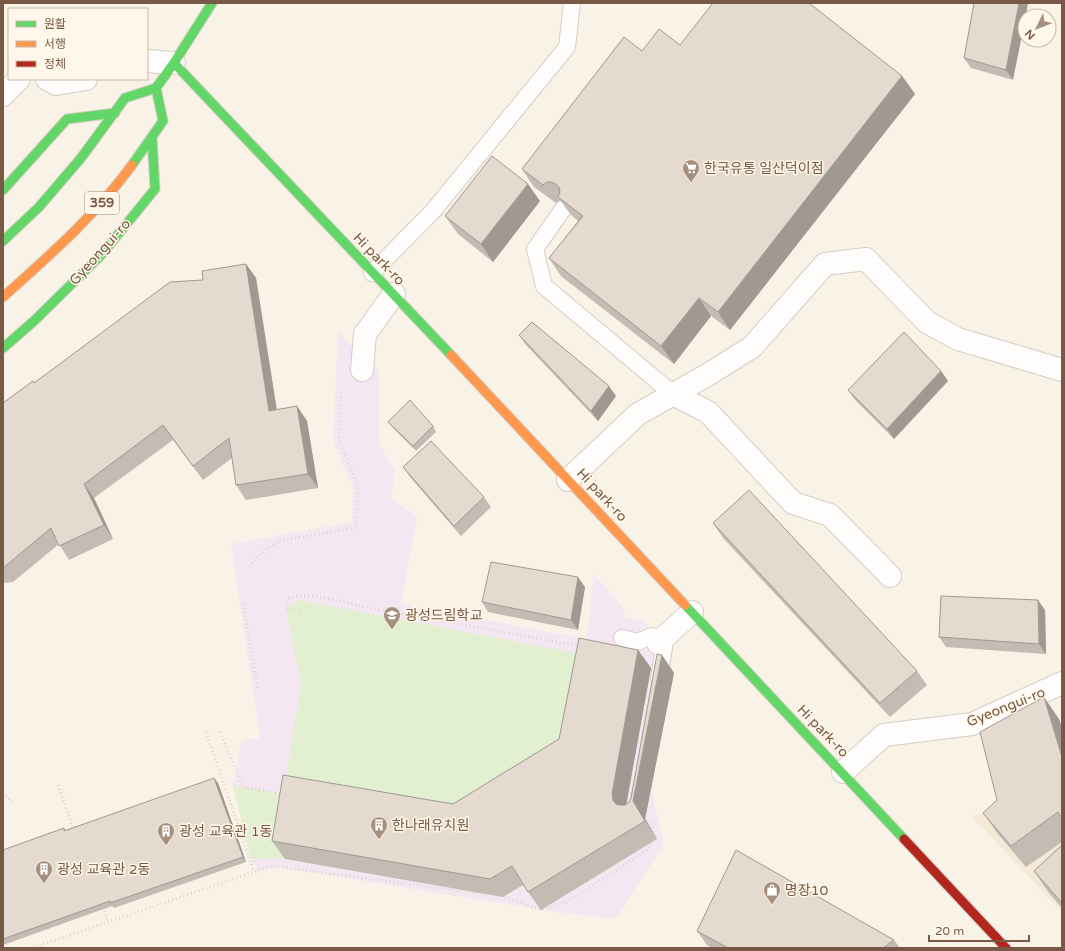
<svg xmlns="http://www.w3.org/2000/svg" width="1065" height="951" font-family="'Varela Round','Noto Sans KR',sans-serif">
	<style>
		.residential { fill: #f4e8d7 }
		.education { fill: #f4e7f1 }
		.green { fill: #e2efd0 }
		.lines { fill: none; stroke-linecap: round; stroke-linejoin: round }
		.lane-casing { stroke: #d6cec4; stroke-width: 18 }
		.street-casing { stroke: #d6cec4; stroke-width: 24 }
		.fast-casing { stroke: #d6cec4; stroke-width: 11 }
		.slow-casing { stroke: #d6cec4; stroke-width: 11 }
		.jam-casing { stroke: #d6cec4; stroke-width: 11 }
		.path { stroke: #dad2cb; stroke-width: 2.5; stroke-dasharray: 1 3; stroke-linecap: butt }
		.lane { stroke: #fefdfb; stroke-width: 16 }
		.street { stroke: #fefdfb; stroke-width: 22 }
		.fast { stroke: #63d668; stroke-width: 9 }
		.slow { stroke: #ff974d; stroke-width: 9 }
		.jam { stroke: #b3261e; stroke-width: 9 }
		.wall { fill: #c4bbb2 }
		.shaded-wall { fill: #a09991 }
		.building { fill: #e4dacf; stroke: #a09991 }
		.labels { text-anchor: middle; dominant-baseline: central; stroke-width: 3; stroke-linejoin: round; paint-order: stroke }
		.shield { fill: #fff7e9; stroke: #a08876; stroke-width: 1 }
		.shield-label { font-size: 13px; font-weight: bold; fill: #785945 }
		.poi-label { font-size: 14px; fill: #785945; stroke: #fff7e9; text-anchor: start }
		.street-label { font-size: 14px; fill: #785945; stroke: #fff7e9 }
	</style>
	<rect width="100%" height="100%" fill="#f8f2e7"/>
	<path class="residential" d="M 1062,782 L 1062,912 L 972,817 Z"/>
	<path class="education" d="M 338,332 L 379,371 L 379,443 L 395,471 L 391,498 L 417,517 L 401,604 L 587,639 L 594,574 L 625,610 L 624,617 L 643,621 L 673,652 L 651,789 L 664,844 L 615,919 L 541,910 L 280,867 L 257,871 L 251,859 L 233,786 L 242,740 L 260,738 L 231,544 L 352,522 L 353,486 L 333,442 Z"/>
	<path class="green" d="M 299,600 L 591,656 L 574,745 L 466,822 L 285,859 L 251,859 L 233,786 L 281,794 L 286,777 L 301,685 L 286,608 Z"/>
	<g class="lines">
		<g class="lane-casing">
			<path id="lane" d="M 563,209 L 535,249 L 544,286 L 673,394
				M 372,273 L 433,211 L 567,47 L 572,3
				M 622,638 L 637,642 L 652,636 L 664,648 L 659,678"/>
		</g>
		<g class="street-casing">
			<path id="street" d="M 147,61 L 174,63
				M 47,79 L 56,84 L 86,79
				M 3,95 L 19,79
				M 362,370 L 365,334 L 394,294
				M 673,394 L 708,412 L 793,503 L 830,515 L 890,576
				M 568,480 L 638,414 L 709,374 L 752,347 L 825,264 L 866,259 L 927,322 L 958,339 L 1062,370
				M 658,643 L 692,612
				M 843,772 L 884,735 L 972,724 L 1062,683"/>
		</g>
		<g class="fast-casing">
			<path id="fast" d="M 174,63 L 451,355
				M 132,165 L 163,121 L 156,88
				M 3,190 L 67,119 L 115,113
				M 3,241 L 39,207 L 81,158 L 125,98 L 156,88 L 174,63 L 212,3
				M 3,348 L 34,321 L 102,254 L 155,189 L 152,137
				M 685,605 L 904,839"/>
		</g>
		<g class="slow-casing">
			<path id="slow" d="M 3,297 C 49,256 95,216 132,165
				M 451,355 L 685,605"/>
		</g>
		<g class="jam-casing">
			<path id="jam" d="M 904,839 L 1006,948"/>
		</g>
		<path class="path" d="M 250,567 L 256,558 L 278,541 L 356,528 L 358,486 L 339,440 L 341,390
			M 243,604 L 258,690
			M 300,611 L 286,608 L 289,598 C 309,592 340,601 360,606 L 579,646
			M 206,732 L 254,872
			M 220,732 L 243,787 L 282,794
			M 58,785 L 74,830
			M 3,793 L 12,802
			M 644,819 L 651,824 L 653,834
			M 501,896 L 541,910 L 568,901 L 646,851 L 654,839
			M 103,907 L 108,922
			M 32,948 L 271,866 L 484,894"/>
		<use href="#lane" class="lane"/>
		<use href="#street" class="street"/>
		<use href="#fast" class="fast"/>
		<use href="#slow" class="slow"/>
		<use href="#jam" class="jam"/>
	</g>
	<path class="wall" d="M 974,3 L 1013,80 L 971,68 L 964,58 Z
		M 680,45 L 902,76 L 915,94 L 730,330 L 711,316 L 674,364 L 561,276 L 549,258 L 578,221 L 571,215 L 560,200 L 556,203 L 534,187 L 522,169 L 642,51 Z
		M 540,201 L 493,262 L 458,234 L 445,216 Z
		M 246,264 L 256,278 L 277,410 L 297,406 L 307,421 L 318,488 L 246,500 L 236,485 L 232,458 L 203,480 L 173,440 L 94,498 L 113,539 L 69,560 L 59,544 L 13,582 L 3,583 L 3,403 L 34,383 L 203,280 Z
		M 519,335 L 616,396 L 598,421 L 526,345 Z
		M 941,371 L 948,381 L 894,439 L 855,400 L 848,390 Z
		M 388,422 L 433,426 L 436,432 L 416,451 L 392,427 Z
		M 403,467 L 484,497 L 491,507 L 461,536 L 410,477 Z
		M 713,523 L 917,671 L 927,685 L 890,717 L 723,538 Z
		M 585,587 L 578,630 L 488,612 L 482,602 Z
		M 1045,610 L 1046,654 L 946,647 L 939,637 Z
		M 638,650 L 651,668 L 626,804 L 629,802 L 631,798 L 662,655 L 674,673 L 645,819 L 657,839 L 541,910 L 523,885 L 503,897 L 285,859 L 272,841 L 453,804 L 559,739 Z
		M 1059,719 L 1062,728 L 1062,842 L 1026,867 L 998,834 L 983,813 L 997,800 Z
		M 218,783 L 246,862 L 114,908 L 112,906 L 3,945 L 3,850 L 64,828 L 65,830 Z
		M 1062,845 L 1062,908 L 1049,893 L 1034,871 Z
		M 697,931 L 894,940 L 900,948 L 712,948 L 707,945 Z"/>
	<path class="shaded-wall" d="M 1019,3 L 1028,3 L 1026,16 L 1025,16 L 1025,20 L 1013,80 L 1006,70 Z
		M 902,76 L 915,94 L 730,330 L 718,312 Z
		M 528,184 L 540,201 L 493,262 L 481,244 Z
		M 246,264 L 256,278 L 279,425 L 269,411 Z
		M 699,298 L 711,316 L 674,364 L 661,346 Z
		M 941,371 L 948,381 L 894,439 L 887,429 Z
		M 609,386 L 616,396 L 598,421 L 591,411 Z
		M 297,406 L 307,421 L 318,488 L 308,474 Z
		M 84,484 L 94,498 L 113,539 L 104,525 Z
		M 578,577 L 585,587 L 578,630 L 571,620 Z
		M 1038,600 L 1045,610 L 1046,654 L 1039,644 Z
		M 638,650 L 651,668 L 625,812 L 625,818 L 613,800 L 612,794 Z
		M 662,655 L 674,673 L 645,819 L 657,839 L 645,821 L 633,801 Z
		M 1044,697 L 1059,719 L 1062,728 L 1062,757 Z
		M 214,778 L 218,783 L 246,862 L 243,857 Z"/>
	<path class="building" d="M 713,3 L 809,3 L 902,76 L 718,312 L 699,298 L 661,346 L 549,258 L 583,216 L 558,197 L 560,192 L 559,187 L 556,184 L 551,182 L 547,182 L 543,185 L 522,169 L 624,37 L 642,51 L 659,29 L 680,45 Z
		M 974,3 L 1019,3 L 1006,70 L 964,58 Z
		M 492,156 L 528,184 L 481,244 L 445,216 Z
		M 246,264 L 269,411 L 297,406 L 308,474 L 236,485 L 229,438 L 193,466 L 163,425 L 84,484 L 104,525 L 59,546 L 51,528 L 3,568 L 3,403 L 33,381 L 34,383 L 170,282 L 203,280 L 202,271 Z
		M 532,322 L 609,386 L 591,411 L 519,335 Z
		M 904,332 L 941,371 L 887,429 L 848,390 Z
		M 410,400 L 433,426 L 413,446 L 388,422 Z
		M 431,441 L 484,497 L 454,526 L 403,467 Z
		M 749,490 L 917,671 L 880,703 L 713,523 Z
		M 491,562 L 578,577 L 571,620 L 482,602 Z
		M 941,596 L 1038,600 L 1039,644 L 939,637 Z
		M 579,638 L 638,650 L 612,794 L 613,800 L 616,804 L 619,805 L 625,805 L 629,802 L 631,798 L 657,654 L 662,655 L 633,801 L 645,821 L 528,892 L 512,866 L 490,879 L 272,841 L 283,775 L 453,804 L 559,739 Z
		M 1044,697 L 1062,757 L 1062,818 L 1058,812 L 1011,846 L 983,813 L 997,800 L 980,732 Z
		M 214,778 L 243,857 L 110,903 L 110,901 L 3,939 L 3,850 L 64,828 L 64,831 Z
		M 1062,845 L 1062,903 L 1034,871 Z
		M 736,850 L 894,940 L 883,948 L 728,948 L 697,931 Z"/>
	<defs>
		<g id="supermarket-pin" transform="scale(0.9)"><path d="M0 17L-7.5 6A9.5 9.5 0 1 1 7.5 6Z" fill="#a58f7e" stroke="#fff7e9"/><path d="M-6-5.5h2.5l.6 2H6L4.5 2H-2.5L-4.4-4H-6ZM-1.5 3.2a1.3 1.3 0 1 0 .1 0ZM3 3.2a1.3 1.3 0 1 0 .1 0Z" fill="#fff"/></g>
		<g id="school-pin" transform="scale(0.9)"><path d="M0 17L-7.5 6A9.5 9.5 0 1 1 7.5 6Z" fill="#a58f7e" stroke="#fff7e9"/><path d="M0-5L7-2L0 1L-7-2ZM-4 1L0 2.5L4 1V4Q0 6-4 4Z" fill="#fff"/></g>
		<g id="building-pin" transform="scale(0.9)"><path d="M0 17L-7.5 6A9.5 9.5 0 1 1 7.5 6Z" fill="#a58f7e" stroke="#fff7e9"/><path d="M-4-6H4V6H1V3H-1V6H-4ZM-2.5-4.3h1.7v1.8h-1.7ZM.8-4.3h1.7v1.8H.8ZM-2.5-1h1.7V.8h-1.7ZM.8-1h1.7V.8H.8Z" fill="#fff"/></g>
		<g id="shop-pin" transform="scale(0.9)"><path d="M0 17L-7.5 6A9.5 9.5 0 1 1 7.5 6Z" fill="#a58f7e" stroke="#fff7e9"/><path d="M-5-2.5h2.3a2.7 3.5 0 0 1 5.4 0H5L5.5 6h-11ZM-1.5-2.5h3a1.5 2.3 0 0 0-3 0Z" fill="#fff"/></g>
	</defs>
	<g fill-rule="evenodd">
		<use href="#supermarket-pin" x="691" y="168"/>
		<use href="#school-pin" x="392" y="615"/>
		<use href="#building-pin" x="379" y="825"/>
		<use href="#building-pin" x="166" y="831"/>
		<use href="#building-pin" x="44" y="869"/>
		<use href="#shop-pin" x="772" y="890"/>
	</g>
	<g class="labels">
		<rect class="shield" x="85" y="192" width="34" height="22" rx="3"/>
		<g class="shield-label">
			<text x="102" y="203">359</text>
		</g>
		<g class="poi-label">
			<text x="704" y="168">한국유통 일산덕이점</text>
			<text x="405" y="615">광성드림학교</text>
			<text x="392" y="825">한나래유치원</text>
			<text x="179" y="831">광성 교육관 1동</text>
			<text x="57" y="869">광성 교육관 2동</text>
			<text x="785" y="890">명장10</text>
		</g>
		<g class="street-label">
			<text transform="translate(100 252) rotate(-48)">Gyeongui-ro</text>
			<text transform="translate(379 259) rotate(46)">Hi park-ro</text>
			<text transform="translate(602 495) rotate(47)">Hi park-ro</text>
			<text transform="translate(1006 707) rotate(-22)">Gyeongui-ro</text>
			<text transform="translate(823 731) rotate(46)">Hi park-ro</text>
		</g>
	</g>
	<rect width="1065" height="951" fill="none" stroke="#785945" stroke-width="8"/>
	<rect x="8" y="8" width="140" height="72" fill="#fff7e9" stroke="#c9b8a7"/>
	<rect x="16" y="21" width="20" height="6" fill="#63d668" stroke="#c9b8a7"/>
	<text x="44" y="28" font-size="12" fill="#785945">원활</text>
	<rect x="16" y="41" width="20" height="6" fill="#ff974d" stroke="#c9b8a7"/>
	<text x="44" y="48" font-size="12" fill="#785945">서행</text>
	<rect x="16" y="61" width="20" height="6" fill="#b3261e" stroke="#c9b8a7"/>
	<text x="44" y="68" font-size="12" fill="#785945">정체</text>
	<g transform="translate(1037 28) rotate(227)"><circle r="19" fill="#fff7e9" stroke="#c9b8a7"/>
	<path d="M0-3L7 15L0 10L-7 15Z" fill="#a58f7e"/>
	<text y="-6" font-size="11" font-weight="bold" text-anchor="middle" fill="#785945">N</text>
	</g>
	<path d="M929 935v6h100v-6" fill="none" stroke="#785945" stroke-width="2"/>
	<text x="935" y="935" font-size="12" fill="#785945" stroke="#fff7e9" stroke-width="3" paint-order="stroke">20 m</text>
</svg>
